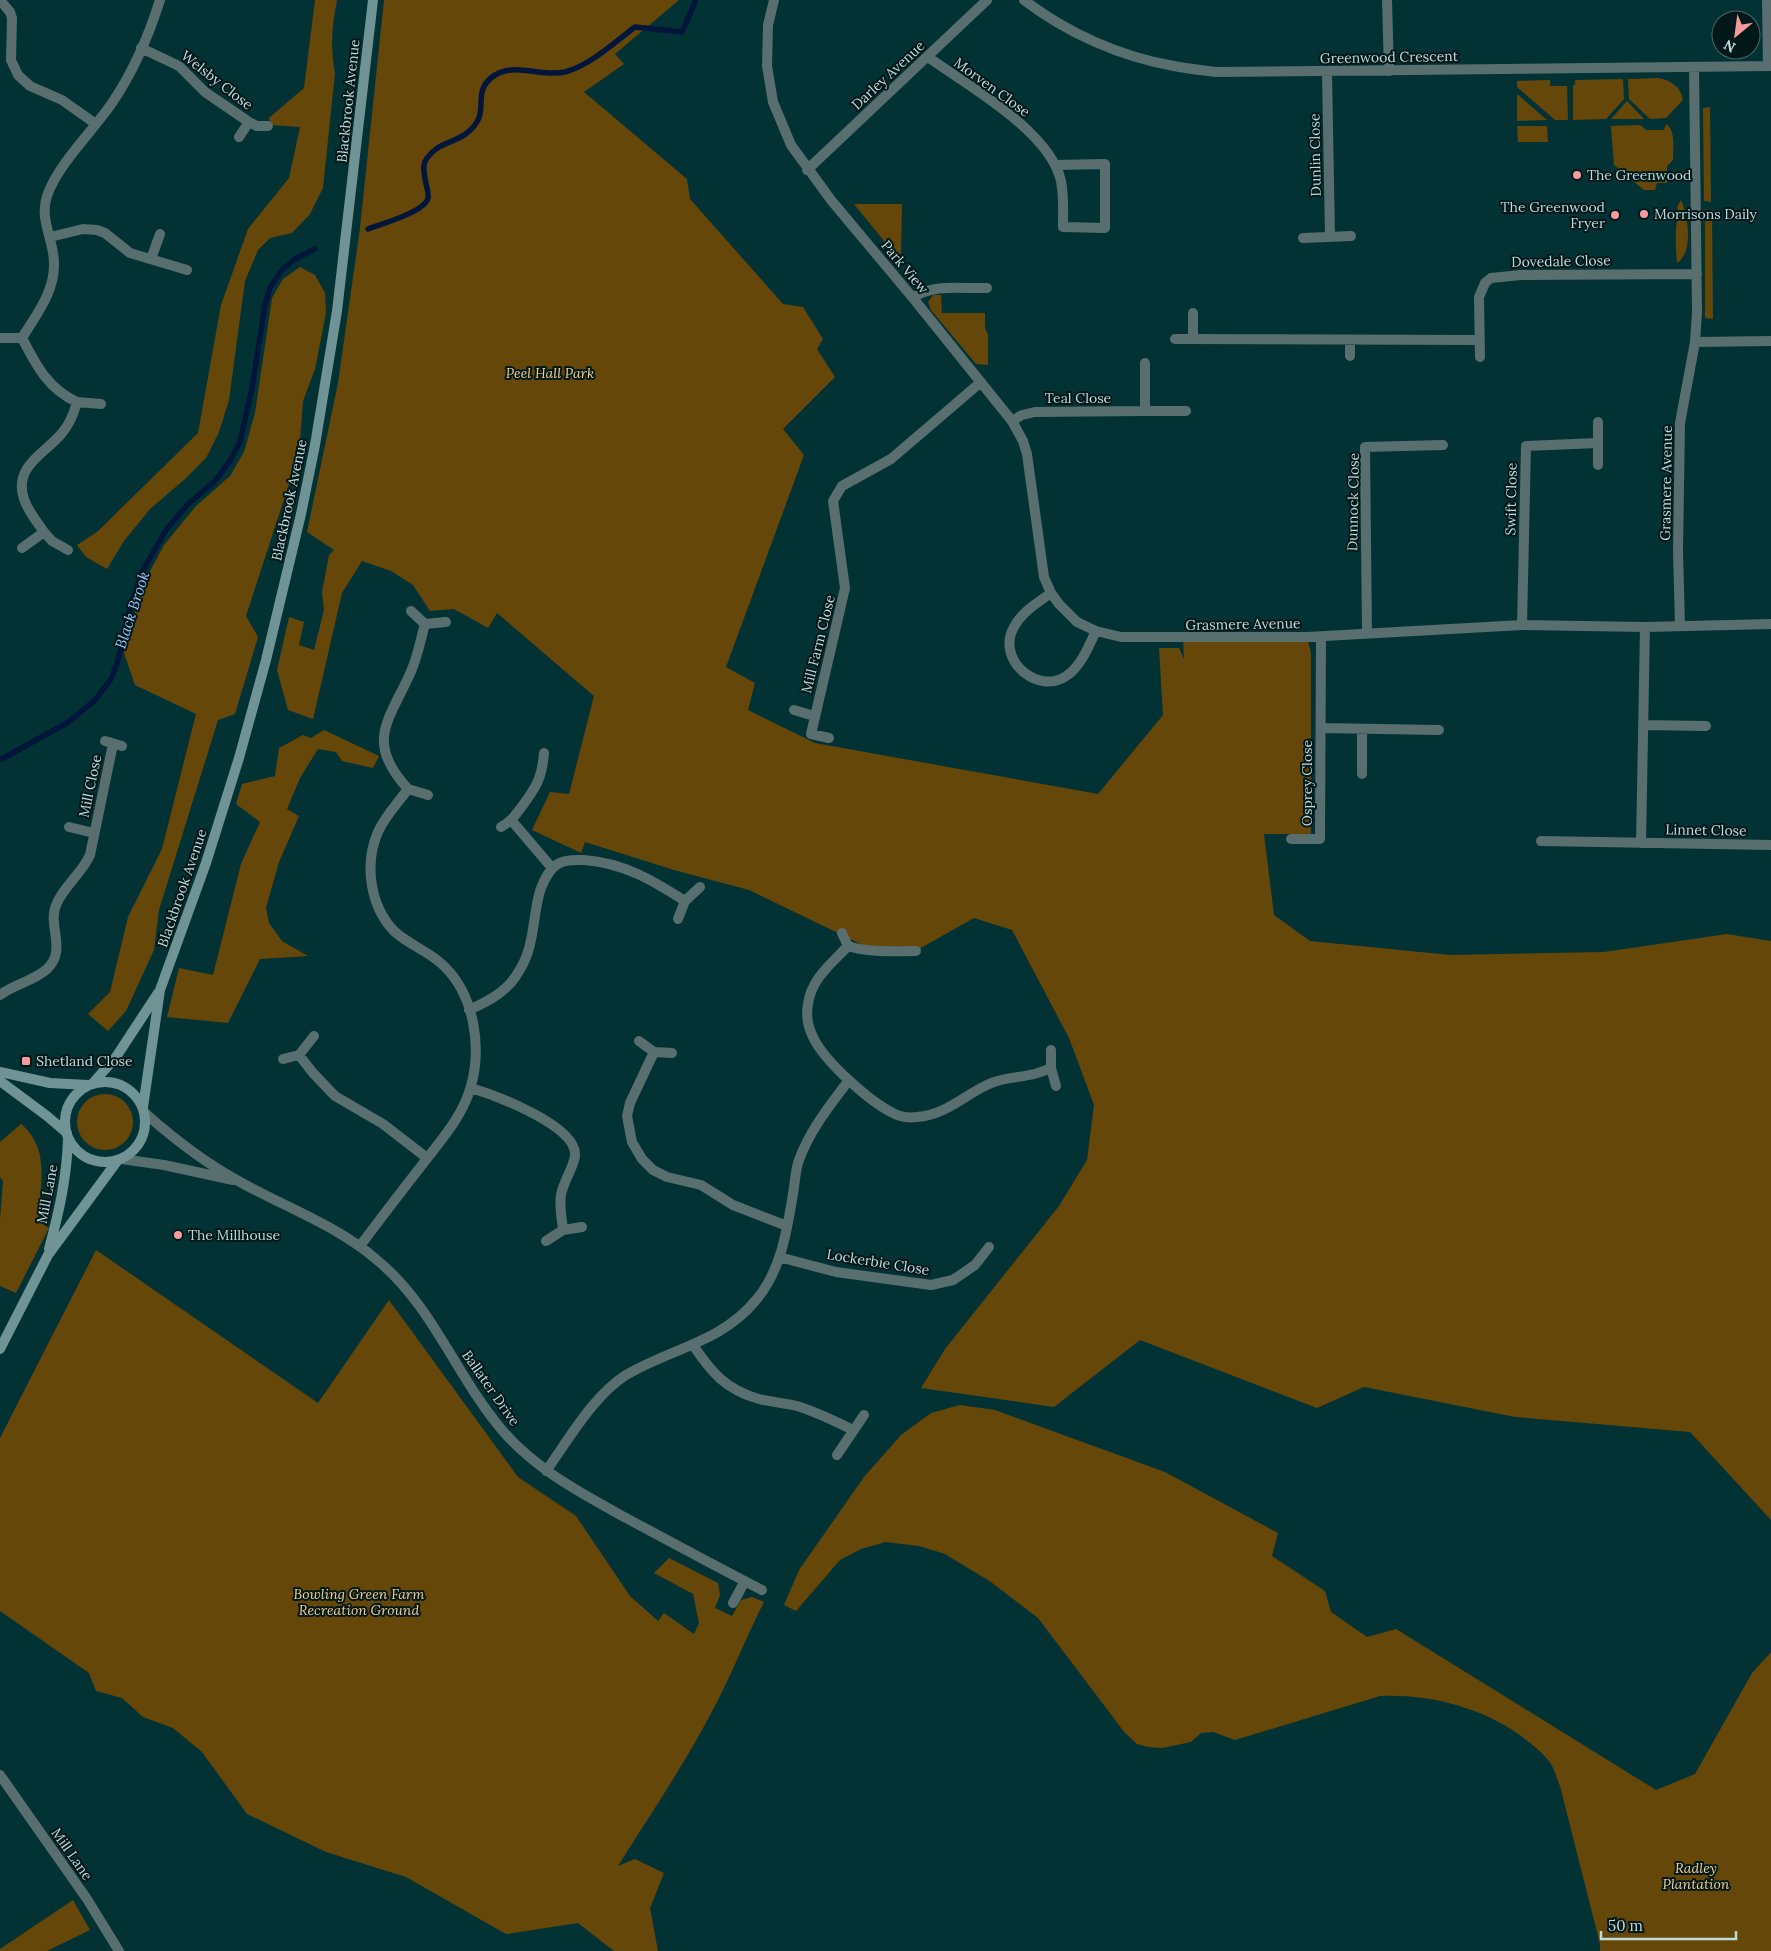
<svg xmlns="http://www.w3.org/2000/svg" width="1771" height="1951" font-family="Lora,serif">
	<style>
		.green { fill: #66470a }
		.lines { fill: none; stroke-linecap: round; stroke-linejoin: round }
		.stream { stroke: #01163a; stroke-width: 5.5 }
		.street { stroke: #586e6f; stroke-width: 10 }
		.secondary { stroke: #709495; stroke-width: 10 }
		.poi-dot { fill: #f59b9d; stroke: #021819; stroke-width: 2 }
		.labels { text-anchor: middle; dominant-baseline: central; stroke-width: 4; stroke-linejoin: round; paint-order: stroke }
		.street-label { font-size: 14px; fill: #bedada; stroke: #021819 }
		.poi-label { font-size: 14px; fill: #bedada; stroke: #021819; text-anchor: start }
		.park-label { font-size: 14px; font-style: italic; fill: #f6cd8d; stroke: #021819 }
		.water-label { font-size: 15px; font-style: italic; fill: #9ac1fc; stroke: #021819 }
	</style>
	<rect width="100%" height="100%" fill="#033234"/>
	<path class="green" d="M 315,0 L 337,0 C 332,25 330,47 335,73 L 323,188 L 310,214 L 292,233 L 270,238 L 258,250 L 245,281 L 229,400 L 219,432 L 206,458 L 185,479 L 150,509 L 124,541 L 107,569 L 86,557 L 77,545 L 97,532 L 198,433 L 221,305 L 248,229 L 289,178 L 300,127 L 271,125 L 269,118 L 304,88 Z
		M 384,0 L 679,0 L 615,54 L 624,64 L 584,92 L 687,179 L 690,199 L 783,304 L 803,307 L 823,339 L 817,349 L 835,377 L 783,429 L 804,455 L 726,667 L 755,683 L 748,710 L 815,743 L 1098,794 L 1163,715 L 1159,648 L 1179,648 L 1184,659 L 1183,639 L 1307,637 L 1311,653 L 1311,834 L 1264,834 L 1274,915 L 1310,941 L 1450,955 L 1604,952 L 1727,934 L 1771,941 L 1771,1520 L 1690,1432 L 1515,1417 L 1364,1387 L 1317,1408 L 1140,1340 L 1054,1407 L 921,1388 L 945,1349 L 1059,1206 L 1087,1160 L 1094,1105 L 1069,1038 L 1012,930 L 974,918 L 919,949 L 871,949 L 749,890 L 674,870 L 585,842 L 581,853 L 532,830 L 550,792 L 569,794 L 594,696 L 497,613 L 488,628 L 454,609 L 430,611 L 413,585 L 391,571 L 362,561 L 342,593 L 313,719 L 288,710 L 277,670 L 289,617 L 304,622 L 299,645 L 314,650 L 324,610 L 322,592 L 329,555 L 334,550 L 307,532 L 338,383 L 360,228 Z
		M 1658,78 C 1671,80 1681,87 1683,100 L 1666,118 L 1650,119 L 1629,99 L 1628,79 Z
		M 1623,79 L 1624,99 L 1606,119 L 1573,120 L 1573,85 L 1575,85 L 1575,80 Z
		M 1550,80 L 1550,86 L 1567,86 L 1568,120 L 1555,120 L 1517,87 L 1517,81 Z
		M 1517,94 L 1547,120 L 1517,121 Z
		M 1627,101 L 1644,119 L 1611,119 Z
		M 1710,107 L 1711,202 L 1704,201 L 1703,108 Z
		M 1666,124 C 1676,130 1673,149 1673,160 L 1667,166 L 1667,183 L 1657,183 L 1655,190 L 1644,190 L 1614,165 L 1611,126 L 1640,125 L 1646,130 L 1664,130 Z
		M 1517,126 L 1547,126 L 1548,142 L 1518,142 Z
		M 1681,200 C 1688,216 1694,252 1677,263 C 1676,252 1674,225 1679,216 L 1677,207 Z
		M 854,204 L 902,204 L 901,254 L 897,257 Z
		M 1705,209 L 1712,211 L 1713,319 L 1705,318 Z
		M 300,267 L 315,275 L 325,293 L 326,313 L 315,369 L 303,401 L 299,453 L 246,616 L 258,637 L 235,714 L 218,720 L 159,910 L 154,950 L 126,1011 L 108,1031 L 88,1014 L 110,992 L 128,917 L 162,849 L 196,714 L 135,685 L 124,653 L 141,588 L 164,545 L 196,506 L 230,476 L 244,452 L 255,413 L 272,298 L 283,279 Z
		M 933,295 L 941,295 L 942,313 L 985,313 L 985,329 L 988,334 L 988,365 L 976,364 L 931,310 L 928,302 Z
		M 324,730 L 379,756 L 373,768 L 342,761 L 336,752 L 318,749 L 300,778 L 287,809 L 299,816 L 279,862 L 266,908 L 269,923 L 282,941 L 308,956 L 260,959 L 228,1023 L 167,1017 L 179,968 L 213,975 L 241,864 L 260,822 L 236,804 L 242,784 L 275,776 L 279,748 L 303,735 L 311,738 Z
		M77 1122a28 28 0 1 1 56 0a28 28 0 1 1-56 0Z
		M 21,1124 C 51,1149 40,1186 38,1221 L 49,1228 L 16,1293 L 0,1286 L 0,1220 L 3,1181 L 0,1177 L 0,1142 Z
		M 96,1250 L 318,1403 L 389,1300 L 518,1477 L 576,1516 L 630,1596 L 658,1621 L 664,1613 L 694,1634 L 699,1623 L 693,1594 L 654,1573 L 669,1558 L 718,1583 L 720,1595 L 715,1608 L 732,1616 L 741,1600 L 752,1597 L 764,1602 C 747,1635 734,1669 717,1702 C 688,1759 652,1812 618,1866 L 635,1859 L 664,1873 L 650,1908 L 658,1951 L 614,1951 L 578,1923 L 506,1934 L 406,1877 L 326,1852 L 247,1814 L 202,1752 L 173,1728 L 143,1717 L 122,1698 L 96,1691 L 89,1673 L 0,1611 L 0,1438 Z
		M 960,1405 L 995,1410 L 1165,1472 L 1278,1533 L 1272,1556 L 1325,1591 L 1331,1612 L 1367,1637 L 1396,1629 L 1656,1790 L 1695,1774 L 1752,1673 L 1771,1652 L 1771,1951 L 1600,1951 L 1600,1944 L 1560,1786 C 1557,1779 1555,1771 1551,1764 C 1543,1752 1531,1744 1520,1735 C 1480,1707 1429,1694 1380,1696 L 1235,1740 L 1213,1732 L 1201,1733 L 1191,1742 L 1162,1748 L 1148,1747 L 1137,1744 L 1125,1733 L 1038,1618 L 991,1582 L 945,1554 L 919,1546 L 886,1542 L 861,1549 L 840,1560 L 796,1611 L 784,1605 L 799,1570 L 864,1477 L 901,1435 L 931,1413 Z
		M 73,1900 L 90,1930 L 47,1951 L 0,1951 L 0,1949 Z"/>
	<g class="lines">
		<path class="stream" d="M 368,229 C 381,224 425,212 428,198 C 429,193 426,185 425,179 C 424,171 422,165 427,158 C 441,138 464,145 478,120 C 485,107 475,91 491,78 C 513,60 540,78 565,72 C 589,66 615,42 635,27 L 682,32 L 696,0
			M 0,760 L 67,723 L 95,700 L 111,679 L 117,664 L 128,617 L 142,572 L 166,530 L 187,505 L 215,481 L 230,461 L 240,442 L 252,388 L 265,305 L 270,288 L 282,270 L 295,259 L 315,249"/>
		<path class="street" d="M 0,0 L 10,12 L 12,18 L 11,60 L 18,75 L 30,86 L 62,100 L 96,124
			M 774,0 L 768,25 L 767,66 L 773,102 L 791,145 L 831,200 L 913,298 L 1012,421 L 1023,441 L 1027,454 L 1044,577 L 1051,593 L 1059,604 L 1077,622 L 1096,631 L 1121,637 L 1307,637 L 1522,625 L 1645,627 L 1771,624
			M 1024,0 C 1067,33 1121,57 1174,66 C 1188,69 1202,70 1216,72 L 1771,66
			M 1387,0 L 1389,71
			M 1767,0 L 1768,66
			M 141,48 L 179,66 L 205,92 L 249,122 L 257,126 L 268,126
			M 928,57 C 968,86 1050,131 1061,181 C 1064,196 1063,212 1063,227 L 1105,228 L 1105,164 L 1055,165
			M 1327,72 L 1330,237
			M 239,137 L 249,122
			M 807,170 L 987,0
			M 50,237 L 83,229 L 97,230 L 105,233 L 130,253 L 187,270
			M 1303,238 L 1351,236
			M 151,259 L 160,234
			M 913,298 C 932,283 965,289 987,288
			M 0,338 L 22,338 C 36,365 48,389 77,402
			M 22,338 C 36,315 55,292 54,263 C 54,240 39,220 47,196 C 58,164 93,131 112,103 C 133,72 149,35 160,0
			M 1175,339 L 1479,340
			M 1193,339 L 1193,313
			M 1350,340 L 1350,356
			M 1695,342 L 1771,341
			M 1480,357 L 1479,297 L 1485,283 L 1491,278 L 1521,275 L 1697,274
			M 1145,411 L 1186,411
			M 1012,421 L 1022,415 L 1035,412 L 1145,411 L 1145,363
			M 1598,422 L 1598,465
			M 44,532 C 37,522 28,511 24,499 C 13,466 45,454 62,433 C 70,424 74,413 77,402 L 101,404
			M 22,548 L 44,532 L 52,541 L 68,550
			M 1051,593 C 1037,603 1022,612 1014,627 C 995,660 1040,698 1069,674 C 1082,664 1089,645 1096,631
			M 411,611 L 425,624 L 446,622
			M 1522,625 L 1526,446 L 1598,443
			M 1680,626 L 1678,551 L 1680,423 L 1695,342 L 1697,312 L 1694,67
			M 1367,633 L 1365,447 L 1443,445
			M 794,710 L 814,716
			M 1643,725 L 1706,726
			M 1321,728 L 1439,730
			M 829,738 L 811,734 L 845,588 L 833,501 L 842,486 L 891,459 L 981,382
			M 105,741 L 122,746
			M 1362,774 L 1362,729
			M 408,789 C 366,743 387,723 409,676 C 417,660 420,642 425,624
			M 512,821 L 552,868
			M 69,827 L 94,833
			M 501,827 C 513,820 515,815 523,805 C 537,786 542,777 544,753
			M 1291,839 L 1320,839 L 1321,637
			M 1541,841 L 1771,845
			M 1641,843 L 1645,627
			M 678,919 L 685,901 L 700,887
			M 842,933 L 848,946 C 870,953 893,951 916,951
			M 848,946 C 832,963 811,979 808,1004 C 806,1015 808,1027 813,1037 C 824,1061 868,1100 891,1112 C 899,1117 909,1118 917,1117 C 946,1115 964,1095 989,1084 C 1001,1078 1016,1078 1029,1075 C 1037,1074 1044,1071 1051,1068
			M 0,995 C 14,984 34,981 47,969 C 68,950 46,924 57,903 C 65,885 82,873 90,855 L 113,744
			M 469,1010 C 489,1001 508,991 519,971 C 535,946 532,919 540,891 C 544,880 550,866 562,862 C 569,859 577,860 584,860 C 624,863 652,880 685,901
			M 639,1041 L 654,1052 L 672,1053
			M 1051,1050 L 1051,1068 L 1056,1086
			M 654,1052 L 630,1103 L 627,1116 L 632,1142 L 642,1159 L 653,1170 L 667,1177 L 701,1185 L 733,1205 L 787,1226
			M 299,1055 L 313,1073 L 335,1096 L 383,1124 L 427,1158
			M 283,1059 L 299,1055 L 314,1036
			M 471,1088 C 495,1095 578,1126 575,1156 C 573,1169 563,1182 561,1195 C 559,1206 562,1219 563,1230
			M 145,1113 C 175,1140 207,1164 242,1183 C 287,1208 338,1226 377,1260 C 433,1306 456,1376 502,1430 C 536,1470 583,1494 628,1519 C 673,1543 717,1567 762,1590
			M 121,1159 L 164,1165 L 233,1180
			M 546,1241 L 563,1230 L 582,1227
			M 360,1246 C 380,1219 401,1192 422,1165 C 441,1140 463,1116 471,1086 C 482,1046 474,995 444,966 C 429,951 409,945 394,931 C 370,906 364,864 378,832 C 385,816 398,803 408,789 L 428,795
			M 779,1257 L 836,1272 L 931,1285 L 953,1280 L 975,1265 L 989,1247
			M 693,1345 C 711,1372 726,1390 759,1399 C 771,1402 784,1403 797,1406 C 816,1412 835,1421 853,1430
			M 837,1455 L 864,1415
			M 546,1471 C 569,1439 593,1396 626,1375 C 671,1348 721,1343 756,1300 C 781,1271 787,1230 793,1194 C 795,1183 795,1171 799,1160 C 810,1130 830,1105 849,1080
			M 733,1603 L 745,1581
			M 0,1775 L 87,1899 L 119,1951"/>
		<path class="secondary" d="M 0,1072 L 50,1083 L 88,1085
			M 0,1081 L 47,1116 L 67,1133
			M65 1122a40 40 0 1 1 80 0a40 40 0 1 1-80 0Z
			M 93,1083 L 116,1057 L 158,993
			M 143,1107 L 160,990 L 206,863 L 239,758 L 266,660 L 301,514 L 315,445 L 337,311 L 373,0
			M 49,1249 C 59,1212 67,1177 68,1138
			M 0,1349 L 48,1255 L 118,1160"/>
	</g>
	<g class="poi-dot">
		<circle cx="1577" cy="175" r="5"/>
		<circle cx="1644" cy="214" r="5"/>
		<circle cx="1615" cy="215" r="5"/>
		<rect x="21" y="1056" width="10" height="10" rx="2.5"/>
		<circle cx="178" cy="1235" r="5"/>
	</g>
	<g class="labels">
		<g class="street-label">
			<text transform="translate(1389 57) rotate(-1)">Greenwood Crescent</text>
			<text transform="translate(888 75) rotate(-43)">Darley Avenue</text>
			<text transform="translate(217 80) rotate(38)">Welsby Close</text>
			<text transform="translate(992 87) rotate(36)">Morven Close</text>
			<text transform="translate(348 101) rotate(-84)">Blackbrook Avenue</text>
			<text transform="translate(1315 155) rotate(-91)">Dunlin Close</text>
			<text transform="translate(1561 261) rotate(-1)">Dovedale Close</text>
			<text transform="translate(905 267) rotate(50)">Park View</text>
			<text x="1078" y="398">Teal Close</text>
			<text transform="translate(1666 483) rotate(-89)">Grasmere Avenue</text>
			<text transform="translate(1511 499) rotate(-89)">Swift Close</text>
			<text transform="translate(289 500) rotate(-78)">Blackbrook Avenue</text>
			<text transform="translate(1353 502) rotate(-89)">Dunnock Close</text>
			<text transform="translate(1243 624) rotate(-1)">Grasmere Avenue</text>
			<text transform="translate(818 644) rotate(-76)">Mill Farm Close</text>
			<text transform="translate(1307 783) rotate(-90)">Osprey Close</text>
			<text transform="translate(90 786) rotate(-78)">Mill Close</text>
			<text transform="translate(1706 830) rotate(1)">Linnet Close</text>
			<text transform="translate(182 888) rotate(-71)">Blackbrook Avenue</text>
			<text transform="translate(47 1194) rotate(-79)">Mill Lane</text>
			<text transform="translate(878 1262) rotate(9)">Lockerbie Close</text>
			<text transform="translate(491 1388) rotate(55)">Ballater Drive</text>
			<text transform="translate(72 1854) rotate(55)">Mill Lane</text>
		</g>
		<g class="poi-label">
			<text x="1587" y="175">The Greenwood</text>
			<text x="1605" y="207" text-anchor="end">The Greenwood<tspan x="1605" dy="16">Fryer</tspan></text>
			<text x="1654" y="214">Morrisons Daily</text>
			<text x="36" y="1061">Shetland Close</text>
			<text x="188" y="1235">The Millhouse</text>
		</g>
		<g class="park-label">
			<text x="550" y="373">Peel Hall Park</text>
			<text x="359" y="1594">Bowling Green Farm<tspan x="359" dy="16">Recreation Ground</tspan></text>
			<text x="1696" y="1868">Radley<tspan x="1696" dy="16">Plantation</tspan></text>
		</g>
		<g class="water-label">
			<text transform="translate(132 610) rotate(-72)">Black Brook</text>
		</g>
	</g>
	<g transform="translate(1736 35) rotate(209)"><circle r="24" fill="#021819" stroke="#4d6666"/>
	<path d="M0-4L9 19L0 12L-9 19Z" fill="#f59b9d"/>
	<text y="-8" font-size="14" font-weight="bold" text-anchor="middle" fill="#bedada">N</text>
	</g>
	<path d="M1601 1931v8h135v-8" fill="none" stroke="#bedada" stroke-width="2.5"/>
	<text x="1608" y="1931" font-size="15" fill="#bedada" stroke="#021819" stroke-width="4" paint-order="stroke">50 m</text>
</svg>
